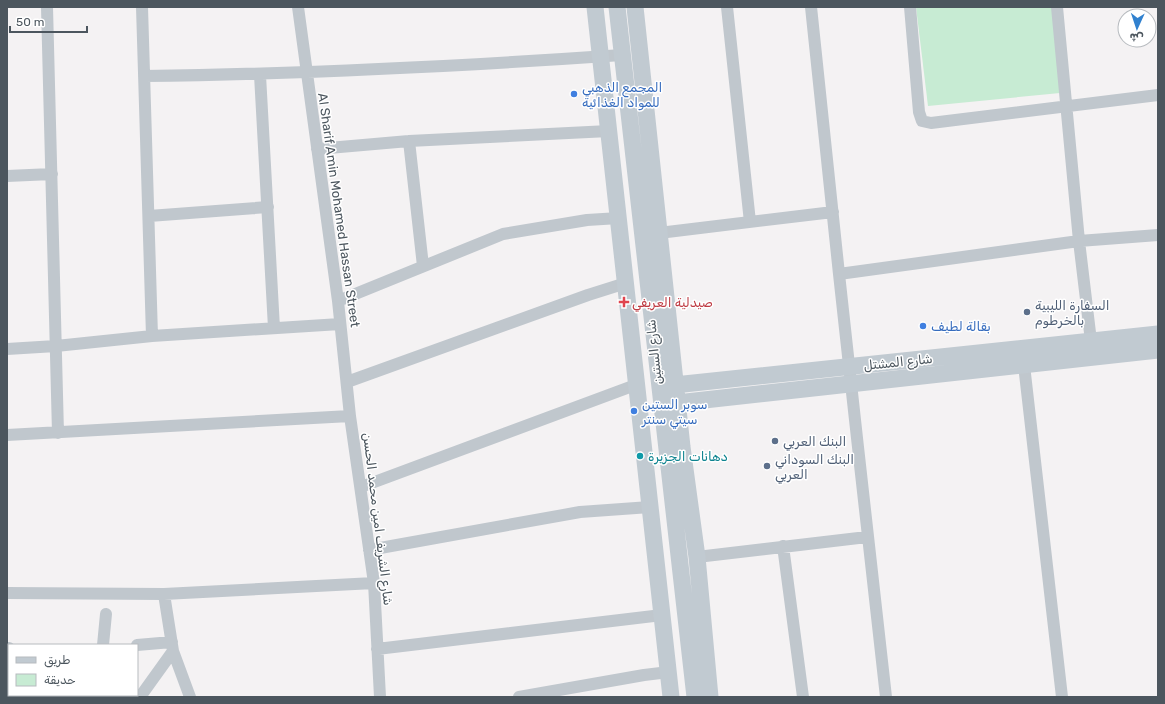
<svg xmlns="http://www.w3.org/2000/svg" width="1165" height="704" font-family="Rubik,Vazirmatn,sans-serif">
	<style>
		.green { fill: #c7ebd3 }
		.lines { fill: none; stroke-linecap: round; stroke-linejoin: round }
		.street { stroke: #c0c7cd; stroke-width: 12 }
		.secondary { stroke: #c1cad1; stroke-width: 17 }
		.shop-dot { fill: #3f7fe0; stroke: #fff; stroke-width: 1.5 }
		.health-dot { fill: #e0444e; stroke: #fff; stroke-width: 1.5 }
		.service-dot { fill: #5c6f8a; stroke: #fff; stroke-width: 1.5 }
		.culture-dot { fill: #0f9aa8; stroke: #fff; stroke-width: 1.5 }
		.labels { text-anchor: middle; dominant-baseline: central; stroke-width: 3; stroke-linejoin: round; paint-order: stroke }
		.shop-label { font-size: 13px; fill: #366cbe; stroke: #fff; text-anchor: start }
		.street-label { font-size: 13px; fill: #4c565e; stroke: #fff }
		.health-label { font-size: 13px; fill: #be3a42; stroke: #fff; text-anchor: start }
		.service-label { font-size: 13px; fill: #4e5e75; stroke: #fff; text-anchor: start }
		.culture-label { font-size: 13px; fill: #0d838f; stroke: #fff; text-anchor: start }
	</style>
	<rect width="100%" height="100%" fill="#f4f2f3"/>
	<path class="green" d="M 916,7 L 1052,7 L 1060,93 L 928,106 Z"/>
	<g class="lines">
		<path class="street" d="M 47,7 L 58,433
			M 142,7 L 152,336
			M 298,7 L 338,301 L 350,416 L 374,583 L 380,697
			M 727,7 L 750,222
			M 811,7 L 839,274 L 1079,241 L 1158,235
			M 910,7 L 919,112 L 922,121 L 931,123 L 1158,95
			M 1057,7 L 1079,241 L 1091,341
			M 260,75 L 274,328
			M 144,76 C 304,74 463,66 622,55
			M 409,141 L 423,266
			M 317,149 L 409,141 L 609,131
			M 7,176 L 52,174
			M 149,216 L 268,207
			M 659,233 L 833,212
			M 839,274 C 855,415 869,556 886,697
			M 338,301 L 503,234 L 587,220 L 619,218
			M 7,349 L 56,346 L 152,336 L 340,324
			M 1024,365 L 1062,697
			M 347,382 L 588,295 L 626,283
			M 7,435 L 350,416
			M 361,487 L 638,384
			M 783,546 L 803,697
			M 369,550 L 580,512 L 650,507
			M 697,557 L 867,537
			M 7,593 L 164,594 L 374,583
			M 164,594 L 173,651 L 190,697
			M 103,645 L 106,614
			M 137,645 L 172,642
			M 7,648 L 9,648
			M 377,649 L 662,615
			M 7,694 L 9,693
			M 97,697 L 98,695
			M 140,697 L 173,651
			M 519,697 L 644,675 L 669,672"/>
		<path class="secondary" d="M 595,7 L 671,697
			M 617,7 L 695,697
			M 635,7 L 682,447 L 697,557 L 710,697
			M 665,386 L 1158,334
			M 668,404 L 1158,350"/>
	</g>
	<g class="shop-dot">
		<circle cx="574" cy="94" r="4"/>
		<circle cx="923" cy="326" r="4"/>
		<circle cx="634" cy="411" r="4"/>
	</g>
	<path class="health-dot" d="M622 296h4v4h4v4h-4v4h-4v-4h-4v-4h4z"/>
	<g class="service-dot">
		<circle cx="1027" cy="312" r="4"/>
		<circle cx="775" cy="441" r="4"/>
		<circle cx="767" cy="466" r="4"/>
	</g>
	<circle class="culture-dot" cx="640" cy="456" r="4"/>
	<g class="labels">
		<g class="shop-label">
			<text x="582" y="87">المجمع الذهبي<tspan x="582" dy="15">للمواد الغذائية</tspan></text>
			<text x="931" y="326">بقالة لطيف</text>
			<text x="642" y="404">سوبر الستين<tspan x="642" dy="15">سيتي سنتر</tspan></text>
		</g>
		<g class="street-label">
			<text transform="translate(339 210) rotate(82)">Al Sharif Amin Mohamed Hassan Street</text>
			<text transform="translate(654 352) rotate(-96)">شارع الستين</text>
			<text transform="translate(898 362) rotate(-6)">شارع المشتل</text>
			<text transform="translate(378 519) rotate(83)">شارع الشريف امين محمد الحسن</text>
		</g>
		<g class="health-label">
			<text x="632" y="302">صيدلية العريفي</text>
		</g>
		<g class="service-label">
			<text x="1035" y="305">السفارة الليبية<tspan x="1035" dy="15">بالخرطوم</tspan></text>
			<text x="783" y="441">البنك العربي</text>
			<text x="775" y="459">البنك السوداني<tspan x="775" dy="15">العربي</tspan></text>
		</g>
		<g class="culture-label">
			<text x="648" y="456">دهانات الجزيرة</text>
		</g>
	</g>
	<rect width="1165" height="704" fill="none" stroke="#4c565e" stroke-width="16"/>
	<rect x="8" y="644" width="130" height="52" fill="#ffffff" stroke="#b7bbbf"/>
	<rect x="16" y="657" width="20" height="6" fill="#c1cad1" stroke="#b7bbbf"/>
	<text x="44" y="664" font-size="12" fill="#4c565e">طريق</text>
	<rect x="16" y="674" width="20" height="12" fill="#c7ebd3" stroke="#b7bbbf"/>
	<text x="44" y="684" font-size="12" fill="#4c565e">حديقة</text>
	<g transform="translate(1137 28) rotate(183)"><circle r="19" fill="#ffffff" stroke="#b7bbbf"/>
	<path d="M0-3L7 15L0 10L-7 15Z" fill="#3181cf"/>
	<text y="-6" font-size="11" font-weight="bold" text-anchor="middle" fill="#4c565e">ش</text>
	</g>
	<path d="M10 26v6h77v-6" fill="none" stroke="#4c565e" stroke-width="2"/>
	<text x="16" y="26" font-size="12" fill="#4c565e" stroke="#ffffff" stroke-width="3" paint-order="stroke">50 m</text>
</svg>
